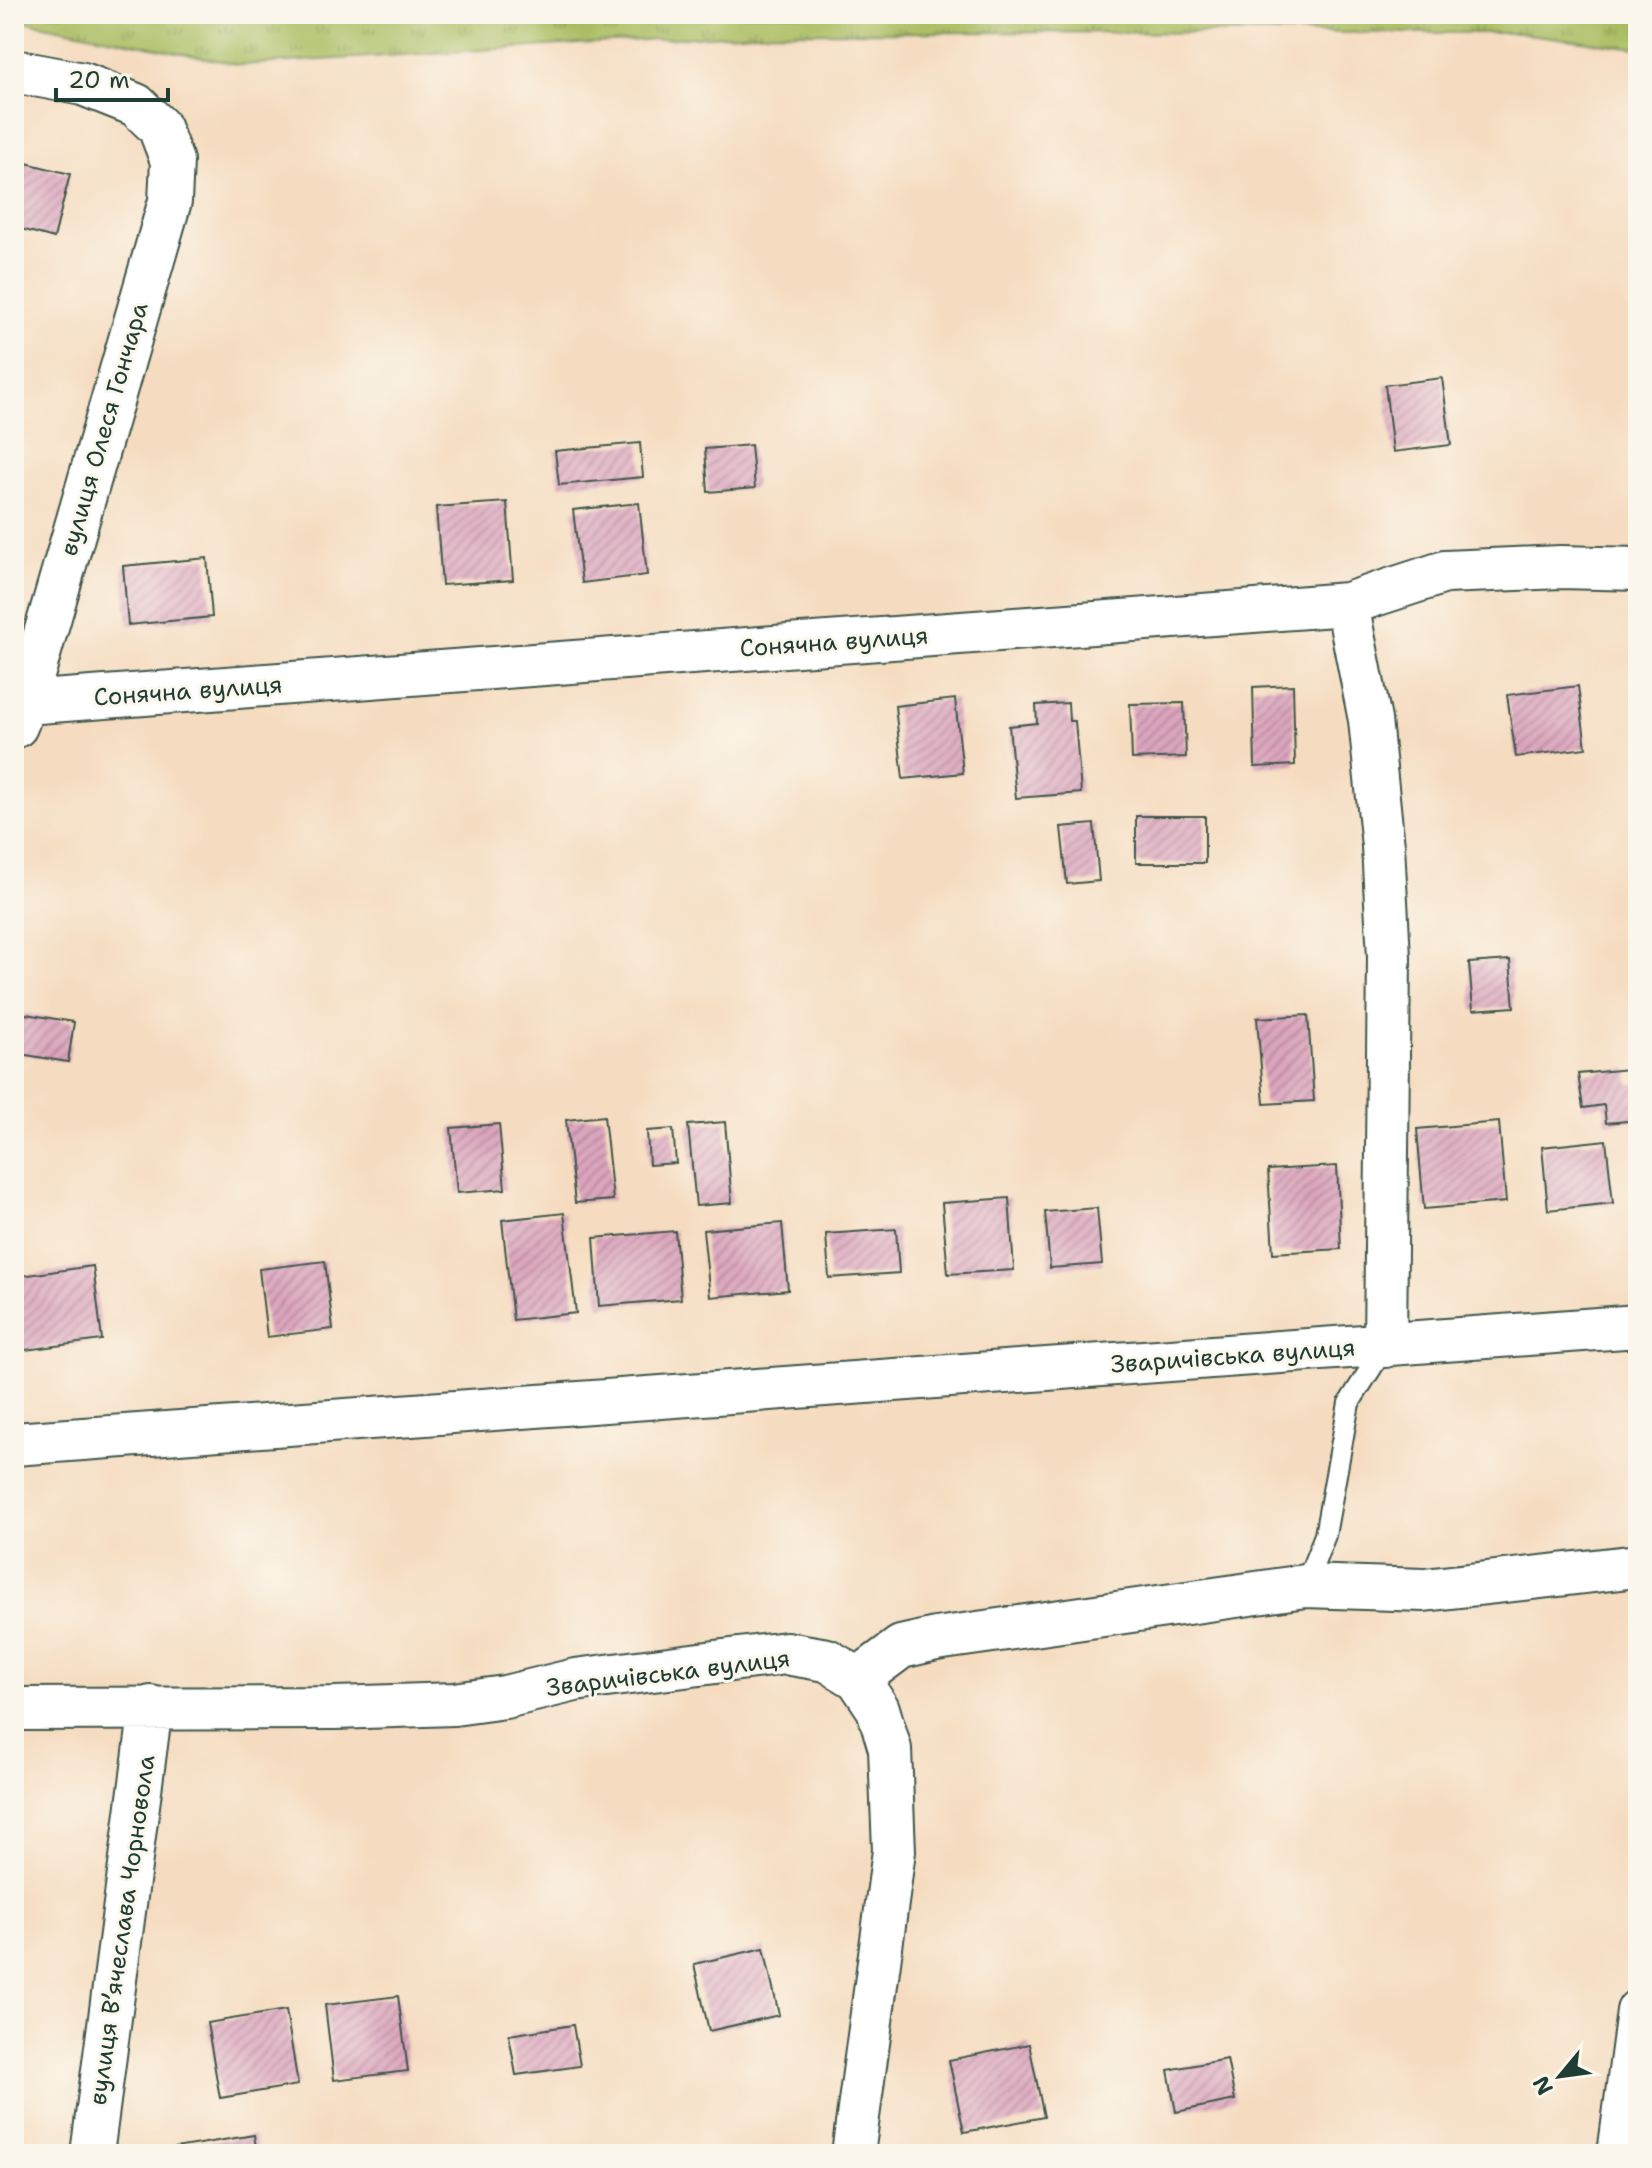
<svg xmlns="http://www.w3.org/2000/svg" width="1652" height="2168" font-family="'Shantell Sans',sans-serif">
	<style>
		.grass { fill: url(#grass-tufts); stroke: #647d4b; stroke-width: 2 }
		.building { fill: url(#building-hatch) }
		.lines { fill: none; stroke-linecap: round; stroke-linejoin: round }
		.lane-casing { stroke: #3f5549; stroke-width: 24 }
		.street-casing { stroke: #3f5549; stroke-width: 46 }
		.lane { stroke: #fff; stroke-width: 20 }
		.street { stroke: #fff; stroke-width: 42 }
		.labels { text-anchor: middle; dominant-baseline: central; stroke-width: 6; stroke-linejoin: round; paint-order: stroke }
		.street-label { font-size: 24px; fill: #1f3d34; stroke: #fbf7ec }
	</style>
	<defs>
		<pattern id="grass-tufts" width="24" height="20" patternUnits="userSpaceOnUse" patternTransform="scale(2)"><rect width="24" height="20" fill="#aabd62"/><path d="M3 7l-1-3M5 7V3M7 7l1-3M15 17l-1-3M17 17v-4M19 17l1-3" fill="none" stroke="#8a9b52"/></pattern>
		<pattern id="building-hatch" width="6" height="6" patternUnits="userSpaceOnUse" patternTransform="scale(2)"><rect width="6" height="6" fill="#dca5be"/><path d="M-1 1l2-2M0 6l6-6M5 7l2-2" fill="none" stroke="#b2889b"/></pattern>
	</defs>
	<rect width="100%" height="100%" fill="#fbf7ec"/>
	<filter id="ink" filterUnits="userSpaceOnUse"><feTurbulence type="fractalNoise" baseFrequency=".0125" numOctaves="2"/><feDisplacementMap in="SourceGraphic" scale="16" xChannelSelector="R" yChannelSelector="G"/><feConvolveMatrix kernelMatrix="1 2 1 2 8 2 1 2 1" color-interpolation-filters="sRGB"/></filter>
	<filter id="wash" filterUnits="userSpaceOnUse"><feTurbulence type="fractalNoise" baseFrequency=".006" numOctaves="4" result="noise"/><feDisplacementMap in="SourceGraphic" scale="32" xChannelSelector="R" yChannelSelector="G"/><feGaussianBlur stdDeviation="1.8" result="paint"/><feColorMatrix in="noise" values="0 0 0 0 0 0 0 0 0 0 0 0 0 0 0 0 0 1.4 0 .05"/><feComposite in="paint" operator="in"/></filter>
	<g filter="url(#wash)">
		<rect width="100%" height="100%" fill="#f5dbbf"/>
		<path class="grass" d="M 14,14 L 1638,14 L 1638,48 L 1519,33 L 774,32 L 240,65 L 14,19 Z"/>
		<g id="blocks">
			<path class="building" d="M 14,160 L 70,174 L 54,238 L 14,227 Z
				M 1442,378 L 1451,445 L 1393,452 L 1385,385 Z
				M 640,443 L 643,477 L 559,485 L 555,451 Z
				M 751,445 L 755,488 L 708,492 L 705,449 Z
				M 507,502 L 513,580 L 442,585 L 436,507 Z
				M 639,503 L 647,575 L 582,583 L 573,510 Z
				M 207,558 L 212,617 L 128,625 L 123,566 Z
				M 1293,685 L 1295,765 L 1255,767 L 1253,687 Z
				M 1578,686 L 1586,748 L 1516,757 L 1507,695 Z
				M 955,699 L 963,773 L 903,779 L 895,706 Z
				M 1068,703 L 1069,721 L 1075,721 L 1081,793 L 1016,798 L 1009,726 L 1037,723 L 1036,705 Z
				M 1184,703 L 1186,757 L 1132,759 L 1130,704 Z
				M 1136,816 L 1205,816 L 1205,863 L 1136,863 Z
				M 1094,824 L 1099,881 L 1067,884 L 1061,827 Z
				M 1510,960 L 1514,1007 L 1473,1010 L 1469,963 Z
				M 14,1012 L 74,1022 L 68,1062 L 14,1053 Z
				M 1308,1015 L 1314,1101 L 1264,1104 L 1257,1018 Z
				M 1628,1069 L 1629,1084 L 1638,1083 L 1638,1120 L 1606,1123 L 1604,1105 L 1583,1108 L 1578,1074 Z
				M 604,1116 L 613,1200 L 575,1203 L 566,1120 Z
				M 725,1122 L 732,1203 L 696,1206 L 688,1125 Z
				M 1499,1122 L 1506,1202 L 1424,1209 L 1417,1129 Z
				M 499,1124 L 505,1189 L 457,1193 L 451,1128 Z
				M 673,1129 L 676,1163 L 649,1165 L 647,1131 Z
				M 1606,1140 L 1613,1203 L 1548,1210 L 1542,1147 Z
				M 1337,1166 L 1341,1249 L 1273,1253 L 1268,1170 Z
				M 1009,1198 L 1014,1270 L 948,1274 L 942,1203 Z
				M 1097,1208 L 1102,1264 L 1050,1268 L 1045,1212 Z
				M 564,1213 L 576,1313 L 513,1320 L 502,1220 Z
				M 782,1223 L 788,1290 L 710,1297 L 703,1230 Z
				M 896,1229 L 899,1273 L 829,1278 L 826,1234 Z
				M 675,1231 L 681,1299 L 599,1306 L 594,1238 Z
				M 325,1261 L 333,1329 L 267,1337 L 259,1269 Z
				M 93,1266 L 102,1340 L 18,1351 L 14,1319 L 14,1277 Z
				M 764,1948 L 779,2015 L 709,2031 L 694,1964 Z
				M 398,1996 L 408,2071 L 334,2080 L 325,2005 Z
				M 286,2010 L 298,2085 L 220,2098 L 207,2023 Z
				M 573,2025 L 580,2066 L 516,2075 L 509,2035 Z
				M 1029,2044 L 1044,2117 L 964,2132 L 949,2060 Z
				M 1227,2059 L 1235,2100 L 1176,2112 L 1168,2070 Z
				M 254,2135 L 257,2154 L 176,2154 L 175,2148 Z"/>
		</g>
	</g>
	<g filter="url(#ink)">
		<use href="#blocks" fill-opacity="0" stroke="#3f5549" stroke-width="2"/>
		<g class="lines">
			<g class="lane-casing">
				<path id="lane" d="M 1305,1586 L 1325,1535 L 1349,1403 L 1385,1346"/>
			</g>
			<g class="street-casing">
				<path id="street" d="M 14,71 L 83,84 L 136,105 L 159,127 L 172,161 L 170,201 L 25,703 L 16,726
					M 1347,604 L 1370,720 L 1383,846 L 1389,957 L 1385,1346
					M 25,703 L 1347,604 L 1445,572 L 1561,567 L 1638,569
					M 14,1444 L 1638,1326
					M 14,1709 L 335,1708 L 454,1704 L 505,1697 L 575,1680 L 786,1653 L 827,1660 L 858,1679 L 901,1647 L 936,1639 L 1305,1586 L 1424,1590 L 1638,1566
					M 92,2154 L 151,1707
					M 853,2154 L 894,1851 L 890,1749 L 878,1709 L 858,1679
					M 1619,2154 L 1638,2011"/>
			</g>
			<use href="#lane" class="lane"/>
			<use href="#street" class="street"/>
		</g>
	</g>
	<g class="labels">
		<g class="street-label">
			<text transform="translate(104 429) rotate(-74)">вулиця Олеся Гончара</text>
			<text transform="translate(834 642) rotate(-4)">Сонячна вулиця</text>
			<text transform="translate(188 691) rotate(-4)">Сонячна вулиця</text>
			<text transform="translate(1233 1356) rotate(-4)">Зваричівська вулиця</text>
			<text transform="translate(668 1673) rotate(-7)">Зваричівська вулиця</text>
			<text transform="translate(122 1930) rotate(-82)">вулиця Вʼячеслава Чорновола</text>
		</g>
	</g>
	<rect width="1652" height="2168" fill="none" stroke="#fbf7ec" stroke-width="48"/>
	<g transform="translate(1560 2076) rotate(241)" stroke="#fbf7ec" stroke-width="6" paint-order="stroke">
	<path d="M0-6L14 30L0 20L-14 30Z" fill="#1f3d34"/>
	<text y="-12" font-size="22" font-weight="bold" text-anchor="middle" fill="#1f3d34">N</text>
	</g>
	<path d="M56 88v12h112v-12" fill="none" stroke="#1f3d34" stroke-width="4"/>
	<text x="68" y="88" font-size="24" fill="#1f3d34" stroke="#fbf7ec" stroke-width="6" paint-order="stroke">20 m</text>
</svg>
